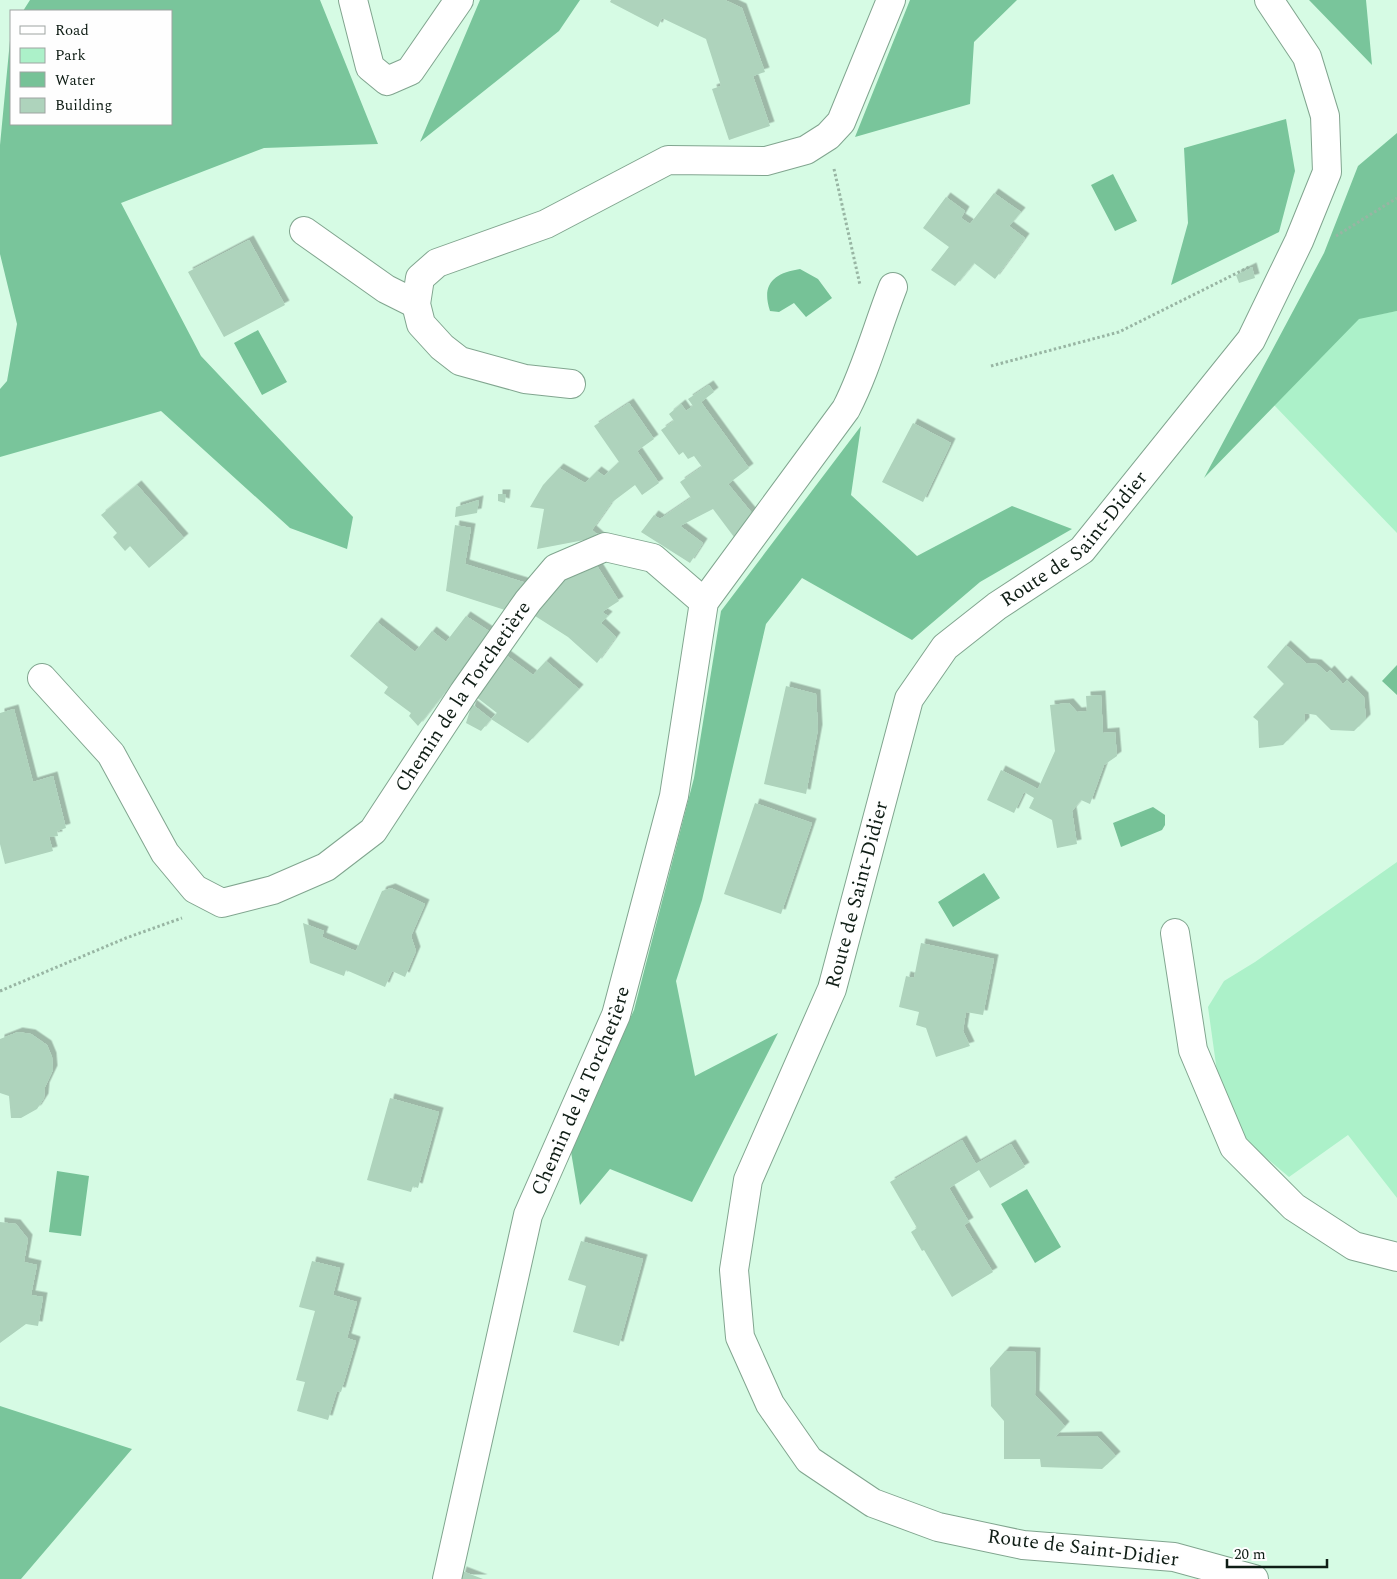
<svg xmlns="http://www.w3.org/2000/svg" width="1397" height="1579" font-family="Spectral,serif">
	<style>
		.green { fill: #acf1c9 }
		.forest { fill: #79c59b }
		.water { fill: #76c297 }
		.building { fill: #aed3bc; filter: url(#shadow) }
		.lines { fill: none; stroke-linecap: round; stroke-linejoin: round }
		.minor-casing { stroke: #81a58f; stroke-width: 30 }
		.path { stroke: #98b5a3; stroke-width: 3; stroke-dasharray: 2.5 2.5; stroke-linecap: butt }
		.minor { stroke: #fff; stroke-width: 28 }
		.labels { text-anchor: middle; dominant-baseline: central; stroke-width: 5; stroke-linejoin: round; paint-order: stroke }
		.street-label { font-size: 20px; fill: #0f1d15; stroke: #fefefe }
	</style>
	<defs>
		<filter id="shadow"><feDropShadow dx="4.5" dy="-4.5" stdDeviation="0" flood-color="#0004"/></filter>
	</defs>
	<rect width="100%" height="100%" fill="#d6fbe4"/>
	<path class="green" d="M 1397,311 L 1397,533 L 1274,405 L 1359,318 Z
		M 1397,862 L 1397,1198 L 1348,1135 L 1289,1177 L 1244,1139 L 1218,1079 L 1208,1007 L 1224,981 L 1255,962 Z"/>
	<path class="forest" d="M 30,0 L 320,0 L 378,144 L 264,148 L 121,203 L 201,356 L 353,517 L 347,549 L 290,528 L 161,411 L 0,457 L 0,389 L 7,381 L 17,324 L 0,254 L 0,145 L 11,30 L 11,124 L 171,124 L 171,11 L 23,11 Z
		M 480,0 L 580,0 L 559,31 L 420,142 Z
		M 910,0 L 1017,0 L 974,42 L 970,104 L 855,137 Z
		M 1309,0 L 1366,0 L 1372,65 Z
		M 1286,119 L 1295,171 L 1279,232 L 1171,285 L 1188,223 L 1184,148 Z
		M 1397,133 L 1397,311 L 1359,319 L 1204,478 L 1324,253 L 1358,166 Z
		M 861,426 L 851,495 L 917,556 L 1012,506 L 1072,529 L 980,582 L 912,640 L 802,578 L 766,624 L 702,900 L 676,981 L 695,1076 L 778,1033 L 692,1202 L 610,1169 L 580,1205 L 570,1146 L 634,1010 L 694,778 L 721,611 Z
		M 0,1406 L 132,1449 L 21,1579 L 0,1579 Z"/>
	<path class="water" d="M 1113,174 L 1137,221 L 1115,231 L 1091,185 Z
		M 800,269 L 818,279 L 832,298 L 806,317 L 794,303 L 779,312 L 770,311 C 761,284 774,273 800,269 Z
		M 258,330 L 287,382 L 262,395 L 234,343 Z
		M 1397,665 L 1397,695 L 1382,681 Z
		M 1153,807 L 1165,815 L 1165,825 L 1162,830 L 1121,847 L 1113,823 Z
		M 984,873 L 1000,898 L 953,927 L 938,902 Z
		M 57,1171 L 89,1176 L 81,1236 L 49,1232 Z
		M 1027,1189 L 1061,1247 L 1035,1263 L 1001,1204 Z"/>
	<path class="building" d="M 611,0 L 725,0 L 742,8 L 765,72 L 753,76 L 770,126 L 729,140 L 712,89 L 721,86 L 706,39 L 662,18 L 658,27 L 610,2 Z
		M 994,193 L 1021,212 L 1009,226 L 1025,238 L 995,279 L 974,263 L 955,286 L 931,270 L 949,247 L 923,228 L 946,197 L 965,211 L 961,218 L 970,224 Z
		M 249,240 L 285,305 L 224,337 L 188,272 Z
		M 1252,267 L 1255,278 L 1239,283 L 1236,275 Z
		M 709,385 L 714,392 L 701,402 L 749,468 L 728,484 L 752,513 L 734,537 L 713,509 L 680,526 L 703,543 L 690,563 L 641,532 L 654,515 L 660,519 L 691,498 L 680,482 L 702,467 L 694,456 L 688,459 L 683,452 L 679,455 L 661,430 L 674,421 L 669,414 L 681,404 L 686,411 L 693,406 L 688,399 Z
		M 629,403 L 654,439 L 637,451 L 659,483 L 642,495 L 635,485 L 611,503 L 592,530 L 600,537 L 537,549 L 544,509 L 530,507 L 543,485 L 559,468 L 585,483 L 597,471 L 604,476 L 619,462 L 594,426 Z
		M 913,423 L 951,443 L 923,502 L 882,482 Z
		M 137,485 L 184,538 L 149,568 L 130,546 L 125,551 L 113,537 L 117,533 L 101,515 Z
		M 498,494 L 506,494 L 505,503 L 498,501 Z
		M 479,500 L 477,513 L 455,517 L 456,507 Z
		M 455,525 L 471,528 L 465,564 L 530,584 L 505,610 L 446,591 Z
		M 594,561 L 619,601 L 602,612 L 608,616 L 601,623 L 616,637 L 597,663 L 568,637 L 532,614 L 554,580 Z
		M 466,616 L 492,633 L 418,726 L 409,716 L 411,713 L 384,693 L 388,687 L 350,656 L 377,622 L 415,652 L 432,631 L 446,642 Z
		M 1286,645 L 1306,663 L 1317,664 L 1327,673 L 1330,670 L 1343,684 L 1347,680 L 1364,697 L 1366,719 L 1354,731 L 1331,730 L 1316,715 L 1304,713 L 1305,722 L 1283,745 L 1259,748 L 1258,721 L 1253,717 L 1284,684 L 1267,667 Z
		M 506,655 L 533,675 L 546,661 L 579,689 L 528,743 L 491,719 L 481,731 L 466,723 L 472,704 L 491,719 L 497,713 L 475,696 Z
		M 786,686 L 816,694 L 818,729 L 806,794 L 764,784 Z
		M 1101,695 L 1103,733 L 1115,732 L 1117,756 L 1104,765 L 1090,804 L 1081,800 L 1072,811 L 1077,844 L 1057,848 L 1052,820 L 1029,808 L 1034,798 L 1024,792 L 1014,813 L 987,800 L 1001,770 L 1038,789 L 1055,751 L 1050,705 L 1069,703 L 1077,712 L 1087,711 L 1086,696 Z
		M 14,709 L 33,782 L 53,776 L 66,828 L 57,831 L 58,836 L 49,837 L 53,851 L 5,864 L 0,844 L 0,713 Z
		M 755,803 L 812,823 L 781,914 L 724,894 Z
		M 391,888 L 425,904 L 411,936 L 416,951 L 405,977 L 392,971 L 385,987 L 346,970 L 344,976 L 310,963 L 303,923 L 324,931 L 322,937 L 356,951 L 382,891 Z
		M 921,943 L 994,959 L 983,1015 L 966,1012 L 963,1031 L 970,1046 L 936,1057 L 926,1028 L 916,1025 L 919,1012 L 899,1007 L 906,976 L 914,978 Z
		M 18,1032 L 31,1034 L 47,1045 L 52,1057 L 53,1070 L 45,1087 L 44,1098 L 37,1109 L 21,1118 L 11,1118 L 9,1096 L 0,1093 L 0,1039 Z
		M 390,1098 L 439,1112 L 418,1188 L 413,1186 L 411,1192 L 367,1180 Z
		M 962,1140 L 976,1164 L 1011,1144 L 1025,1167 L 990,1188 L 979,1170 L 949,1188 L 969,1222 L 964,1225 L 993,1272 L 952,1297 L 924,1250 L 922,1251 L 911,1232 L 917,1228 L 890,1182 Z
		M 0,1222 L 16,1224 L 28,1239 L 24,1262 L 37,1265 L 31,1295 L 43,1297 L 38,1326 L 26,1324 L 0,1343 Z
		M 581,1241 L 643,1259 L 619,1346 L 573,1332 L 586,1286 L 568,1280 Z
		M 312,1261 L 340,1268 L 333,1295 L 357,1302 L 347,1338 L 356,1341 L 341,1392 L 337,1391 L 328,1420 L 297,1411 L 305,1382 L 296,1380 L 315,1311 L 299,1307 Z
		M 1005,1351 L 1036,1352 L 1035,1395 L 1065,1426 L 1055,1437 L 1097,1436 L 1116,1456 L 1102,1469 L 1041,1467 L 1040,1459 L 1004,1459 L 1004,1421 L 991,1406 L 990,1368 Z
		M 462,1571 L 483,1579 L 460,1579 Z"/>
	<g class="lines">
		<g class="minor-casing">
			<g id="minor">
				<path d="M 353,0 L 370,67 L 387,81 L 410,71 L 459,0"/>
				<path d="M 304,231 L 386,289 L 416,304"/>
				<path d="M 571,384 L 525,379 L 460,361 L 442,347 L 421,324 L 416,304 L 420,278 L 437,263 L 546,224 L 668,160 L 766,161 L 806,150 L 828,136 L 841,122 L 891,0"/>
				<path id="s1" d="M 42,678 L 111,754 L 165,853 L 195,889 L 222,903 L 273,890 L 326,867 L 373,831 L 464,692 L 528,601 L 556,568 L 605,547 L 653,558 L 704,602"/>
				<path d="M 1175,933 L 1193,1050 L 1234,1147 L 1294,1207 L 1354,1246 L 1397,1257"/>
				<path id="s2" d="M 447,1579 L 528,1215 L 616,1015 L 674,796 L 704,602 L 846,409 C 866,370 877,328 893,287"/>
				<path id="s3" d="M 1254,1579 L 1174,1557 L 1023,1545 L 938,1527 L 873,1503 L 809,1460 L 770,1404 L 740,1337 L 734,1270 L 748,1180 L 832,989 L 909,699 L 945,647 L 997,606 L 1082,550 L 1251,340 L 1299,241 L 1327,172 L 1325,116 L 1307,57 L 1269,0"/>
			</g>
		</g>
		<path class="path" d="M 834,169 L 860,285
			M 1336,236 L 1397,198
			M 991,366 L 1119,332 L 1251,266
			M 0,991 L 126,938 L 182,918"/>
		<use href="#minor" class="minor"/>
	</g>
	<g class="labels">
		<g class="street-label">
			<text stroke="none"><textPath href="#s3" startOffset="1509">Route de Saint-Didier</textPath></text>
			<text stroke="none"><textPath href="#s1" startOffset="624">Chemin de la Torchetière</textPath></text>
			<text stroke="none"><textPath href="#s3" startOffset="1074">Route de Saint-Didier</textPath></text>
			<text stroke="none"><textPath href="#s2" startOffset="508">Chemin de la Torchetière</textPath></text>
			<text transform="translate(1083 1548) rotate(7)">Route de Saint-Didier</text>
		</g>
	</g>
	<rect x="10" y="10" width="162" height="115" fill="#fefefe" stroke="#9ea4a1"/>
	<rect x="20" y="26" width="25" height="8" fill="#ffffff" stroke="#9ea4a1"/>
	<text x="55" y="35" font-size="15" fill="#0f1d15">Road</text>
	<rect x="20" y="48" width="25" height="15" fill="#acf1c9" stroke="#9ea4a1"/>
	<text x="55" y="60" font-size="15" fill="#0f1d15">Park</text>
	<rect x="20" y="72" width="25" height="15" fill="#76c297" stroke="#9ea4a1"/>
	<text x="55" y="85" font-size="15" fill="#0f1d15">Water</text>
	<rect x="20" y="98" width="25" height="15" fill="#aed3bc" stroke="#9ea4a1"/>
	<text x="55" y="110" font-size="15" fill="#0f1d15">Building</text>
	<path d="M1227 1559v8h100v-8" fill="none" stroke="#0f1d15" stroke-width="2.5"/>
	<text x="1234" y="1559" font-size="15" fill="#0f1d15" stroke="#fefefe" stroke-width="4" paint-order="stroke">20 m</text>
</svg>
